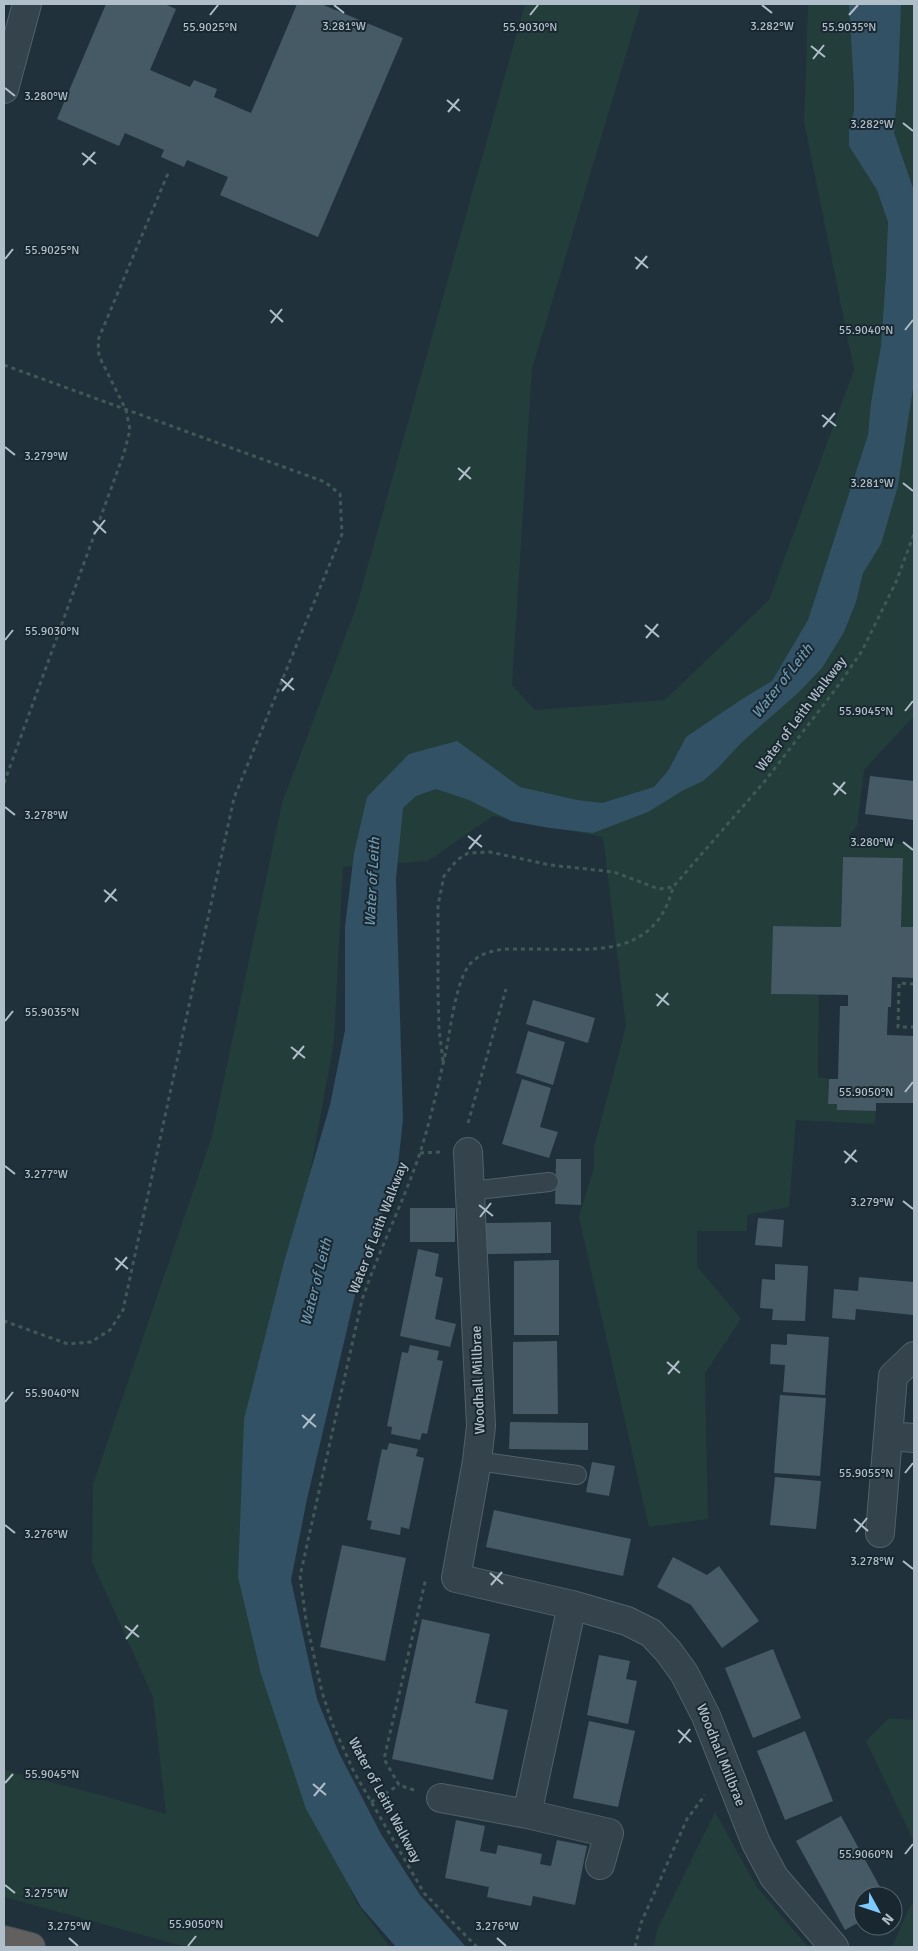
<svg xmlns="http://www.w3.org/2000/svg" width="918" height="1951" font-family="Signika,sans-serif">
	<style>
		.green { fill: #223d3a }
		.water { fill: #325165 }
		.building { fill: #455a65 }
		.lines { fill: none; stroke-linecap: round; stroke-linejoin: round }
		.service-casing { stroke: #526169; stroke-width: 20 }
		.minor-casing { stroke: #526169; stroke-width: 30 }
		.trunk-casing { stroke: #3f4e56; stroke-width: 30 }
		.path { stroke: #405957; stroke-width: 3; stroke-dasharray: 4 4; stroke-linecap: butt }
		.service { stroke: #34434c; stroke-width: 18 }
		.minor { stroke: #34434c; stroke-width: 28 }
		.trunk { stroke: #62605e; stroke-width: 28 }
		.ticks { fill: none; stroke: #afbec8; stroke-width: 2 }
		.labels { text-anchor: middle; dominant-baseline: central; stroke-width: 4; stroke-linejoin: round; paint-order: stroke }
		.street-label { font-size: 14px; fill: #afbec8; stroke: #192830 }
		.water-label { font-size: 15px; font-style: italic; fill: #6c96ae; stroke: #192830 }
		.ticks-label { font-size: 12px; text-anchor: middle; fill: #afbec8; stroke: #192830; stroke-width: 4; stroke-linejoin: round; paint-order: stroke }
	</style>
	<rect width="100%" height="100%" fill="#20313c"/>
	<path class="green" d="M 525,4 L 641,4 L 532,369 L 512,685 L 535,710 L 665,700 L 769,600 L 854,370 L 804,121 L 808,4 L 914,4 L 914,716 L 864,770 L 857,826 L 849,836 L 914,846 L 914,927 L 901,927 L 903,858 L 843,857 L 841,927 L 780,926 L 773,936 L 771,994 L 819,995 L 818,1077 L 829,1079 L 828,1104 L 837,1104 L 837,1110 L 876,1111 L 875,1124 L 796,1120 L 789,1207 L 747,1215 L 747,1231 L 697,1231 L 697,1266 L 741,1319 L 705,1373 L 708,1519 L 649,1527 L 579,1217 L 594,1167 L 594,1147 L 626,1026 L 603,837 L 493,816 L 428,861 L 343,867 L 334,1042 L 282,1326 L 285,1734 L 356,1902 L 390,1947 L 186,1947 L 4,1897 L 4,1770 L 104,1796 L 166,1814 L 153,1697 L 92,1562 L 93,1484 L 212,1136 L 282,803 L 356,608 Z
		M 889,1718 L 914,1720 L 914,1842 L 866,1741 Z
		M 715,1812 L 757,1887 L 808,1947 L 654,1947 L 657,1930 Z
		M 914,1902 L 914,1947 L 892,1947 L 909,1908 Z"/>
	<path class="water" d="M 849,4 L 901,4 L 898,83 L 894,133 L 914,191 L 914,382 L 898,486 L 881,544 L 863,573 L 856,602 L 844,632 L 822,668 L 798,693 L 741,743 L 718,768 L 703,781 L 682,791 L 648,812 L 593,833 L 550,828 L 511,821 L 469,800 L 436,789 L 416,796 L 403,808 L 396,879 L 403,1119 L 397,1175 L 360,1274 L 307,1499 L 291,1580 L 317,1699 L 339,1753 L 381,1834 L 420,1895 L 466,1947 L 396,1947 L 361,1907 L 306,1809 L 261,1674 L 238,1577 L 244,1419 L 284,1262 L 330,1105 L 345,1030 L 345,927 L 354,853 L 367,797 L 409,754 L 457,741 L 520,787 L 577,800 L 602,803 L 654,787 L 668,771 L 686,737 L 742,699 L 772,681 L 808,620 L 868,435 L 871,403 L 881,346 L 886,275 L 888,222 L 877,190 L 849,146 L 849,129 L 854,111 L 854,88 Z"/>
	<path class="building" d="M 106,4 L 165,4 L 176,9 L 150,70 L 190,87 L 194,80 L 217,89 L 214,97 L 251,113 L 297,4 L 321,4 L 403,38 L 318,237 L 220,195 L 228,177 L 187,160 L 184,167 L 161,157 L 164,150 L 125,133 L 119,146 L 57,119 Z
		M 870,776 L 914,781 L 914,820 L 865,814 Z
		M 843,857 L 903,858 L 901,927 L 914,927 L 914,978 L 892,977 L 891,1007 L 888,1007 L 887,1035 L 914,1036 L 914,1103 L 876,1103 L 876,1111 L 837,1110 L 837,1104 L 828,1104 L 829,1079 L 838,1079 L 840,1006 L 848,1006 L 848,995 L 771,994 L 773,926 L 841,927 Z
		M 533,1000 L 595,1018 L 588,1043 L 526,1024 Z
		M 528,1031 L 565,1042 L 553,1085 L 516,1073 Z
		M 522,1079 L 551,1088 L 540,1127 L 558,1132 L 549,1158 L 502,1144 Z
		M 556,1159 L 581,1159 L 581,1205 L 555,1204 Z
		M 410,1208 L 455,1208 L 455,1242 L 410,1242 Z
		M 758,1218 L 784,1220 L 782,1247 L 755,1245 Z
		M 551,1222 L 551,1253 L 486,1254 L 486,1223 Z
		M 418,1249 L 439,1254 L 435,1276 L 443,1278 L 435,1319 L 456,1324 L 450,1347 L 400,1336 Z
		M 559,1260 L 559,1335 L 514,1335 L 514,1261 Z
		M 775,1264 L 808,1266 L 805,1321 L 772,1320 L 773,1309 L 760,1308 L 762,1279 L 775,1280 Z
		M 859,1277 L 914,1282 L 913,1315 L 856,1309 L 855,1320 L 832,1318 L 834,1289 L 858,1291 Z
		M 787,1334 L 829,1337 L 825,1395 L 783,1392 L 785,1365 L 770,1364 L 771,1344 L 787,1345 Z
		M 557,1341 L 558,1414 L 513,1414 L 513,1342 Z
		M 410,1345 L 439,1351 L 437,1360 L 443,1361 L 427,1434 L 422,1433 L 420,1440 L 391,1434 L 392,1427 L 387,1426 L 402,1352 L 408,1353 Z
		M 780,1395 L 826,1398 L 820,1476 L 774,1473 Z
		M 510,1422 L 588,1423 L 588,1450 L 509,1449 Z
		M 389,1443 L 418,1449 L 416,1456 L 424,1458 L 409,1529 L 401,1527 L 400,1535 L 370,1529 L 372,1521 L 367,1520 L 382,1449 L 387,1450 Z
		M 592,1462 L 615,1466 L 609,1496 L 586,1492 Z
		M 775,1477 L 821,1481 L 816,1529 L 770,1525 Z
		M 494,1510 L 631,1539 L 623,1576 L 486,1547 Z
		M 342,1545 L 406,1558 L 385,1661 L 320,1647 Z
		M 673,1557 L 707,1575 L 719,1566 L 759,1621 L 722,1648 L 691,1605 L 657,1587 Z
		M 422,1619 L 490,1634 L 475,1703 L 508,1710 L 493,1780 L 392,1759 Z
		M 773,1649 L 801,1718 L 753,1738 L 725,1668 Z
		M 599,1655 L 630,1661 L 626,1679 L 637,1681 L 628,1724 L 587,1715 Z
		M 589,1721 L 635,1731 L 618,1807 L 573,1798 Z
		M 805,1731 L 833,1801 L 785,1820 L 757,1751 Z
		M 841,1816 L 885,1896 L 863,1896 L 863,1920 L 845,1930 L 796,1841 Z
		M 456,1820 L 485,1826 L 480,1851 L 496,1854 L 498,1845 L 519,1849 L 542,1854 L 540,1864 L 551,1866 L 557,1840 L 587,1846 L 575,1905 L 533,1896 L 531,1906 L 487,1897 L 489,1887 L 445,1878 Z"/>
	<g class="lines">
		<g class="service-casing">
			<path id="service" d="M 470,1191 L 549,1182
				M 477,1461 L 577,1475"/>
		</g>
		<g class="minor-casing">
			<path id="minor" d="M 4,89 L 27,4
				M 468,1152 L 481,1426 L 477,1461 L 456,1578 L 572,1605 L 627,1621 L 651,1633 L 668,1651 L 684,1673 L 706,1716 L 756,1843 L 774,1877 L 834,1947
				M 888,1436 L 914,1438
				M 880,1533 L 893,1376 L 914,1356
				M 572,1605 L 527,1814 L 609,1833 L 600,1865
				M 441,1798 L 527,1814"/>
		</g>
		<g class="trunk-casing">
			<path id="trunk" d="M 4,1940 L 31,1947"/>
		</g>
		<path class="path" d="M 4,365 L 325,482 L 340,494 L 342,534 L 234,798 L 123,1310 L 110,1330 L 91,1342 L 68,1344 L 4,1321
			M 4,783 L 124,453 L 130,430 L 126,410 L 99,356 L 98,340 L 169,171
			M 914,984 L 899,983 L 898,1027 L 914,1027
			M 443,1061 L 439,1029 L 438,992 L 438,905 L 444,876 L 457,860 L 468,853 L 490,852 L 550,865 L 614,872 L 659,889 L 673,887
			M 468,1123 L 506,989
			M 420,1153 L 440,1152
			M 414,1790 L 399,1785 L 384,1759 L 426,1578
			M 371,1802 L 399,1785
			M 477,1947 L 424,1893 L 354,1772 L 332,1723 L 322,1692 L 306,1620 L 300,1576 L 362,1300 C 379,1250 403,1203 420,1153 C 431,1118 439,1082 447,1046 C 451,1025 457,974 473,961 C 490,947 509,949 530,949 C 590,949 655,960 673,887 L 765,781 L 835,690 L 862,651 L 896,582 L 914,534
			M 635,1947 L 641,1923 L 687,1819 L 705,1795"/>
		<use href="#service" class="service"/>
		<use href="#minor" class="minor"/>
		<use href="#trunk" class="trunk"/>
	</g>
	<path class="ticks" d="M 334,5 L 344,13M 762,5 L 772,13M 210,15 L 218,5M 530,15 L 538,5M 849,15 L 858,5M 811,46 L 825,57M 813,59 L 824,45M 5,88 L 15,96M 447,100 L 460,111M 448,112 L 459,99M 903,123 L 913,131M 82,153 L 96,164M 83,165 L 95,152M 635,257 L 648,268M 5,259 L 13,249M 636,269 L 647,256M 270,310 L 283,322M 271,323 L 282,309M 905,330 L 913,320M 822,415 L 836,426M 823,427 L 835,413M 5,447 L 15,455M 458,468 L 471,479M 459,480 L 470,467M 903,483 L 913,491M 93,521 L 106,533M 94,534 L 105,520M 645,625 L 659,637M 646,638 L 658,624M 5,640 L 13,630M 281,679 L 294,690M 282,691 L 293,678M 905,711 L 913,701M 833,783 L 846,794M 834,795 L 845,782M 5,807 L 15,815M 468,836 L 482,847M 903,842 L 913,850M 469,849 L 481,835M 104,890 L 117,901M 105,902 L 116,889M 656,994 L 669,1005M 657,1006 L 668,993M 5,1021 L 13,1011M 291,1047 L 305,1058M 293,1059 L 304,1046M 905,1092 L 913,1082M 844,1151 L 857,1162M 845,1163 L 856,1150M 5,1166 L 15,1174M 903,1201 L 913,1209M 479,1205 L 493,1216M 480,1217 L 491,1203M 115,1258 L 128,1269M 116,1270 L 127,1257M 667,1362 L 680,1373M 668,1374 L 679,1361M 5,1402 L 13,1392M 302,1415 L 316,1427M 303,1428 L 315,1414M 905,1473 L 913,1463M 854,1519 L 868,1531M 5,1525 L 15,1533M 856,1532 L 867,1518M 903,1561 L 913,1569M 490,1573 L 503,1584M 491,1585 L 502,1572M 125,1626 L 139,1637M 126,1639 L 138,1625M 678,1730 L 691,1742M 679,1743 L 690,1729M 5,1783 L 13,1774M 313,1784 L 326,1795M 314,1796 L 325,1783M 905,1854 L 913,1844M 5,1885 L 15,1893M 69,1938 L 78,1946M 497,1938 L 506,1946M 188,1946 L 196,1936"/>
	<g class="labels">
		<g class="street-label">
			<text transform="translate(801 714) rotate(-53)">Water of Leith Walkway</text>
			<text transform="translate(378 1228) rotate(-69)">Water of Leith Walkway</text>
			<text transform="translate(478 1380) rotate(-92)">Woodhall Millbrae</text>
			<text transform="translate(721 1755) rotate(68)">Woodhall Millbrae</text>
			<text transform="translate(385 1800) rotate(62)">Water of Leith Walkway</text>
		</g>
		<g class="water-label">
			<text transform="translate(782 681) rotate(-52)">Water of Leith</text>
			<text transform="translate(372 882) rotate(-87)">Water of Leith</text>
			<text transform="translate(316 1282) rotate(-76)">Water of Leith</text>
		</g>
	</g>
	<g class="ticks-label">
		<text x="344" y="30">3.281°W</text>
		<text x="772" y="30">3.282°W</text>
		<text x="210" y="31">55.9025°N</text>
		<text x="530" y="31">55.9030°N</text>
		<text x="849" y="31">55.9035°N</text>
		<text x="46" y="100">3.280°W</text>
		<text x="872" y="128">3.282°W</text>
		<text x="52" y="254">55.9025°N</text>
		<text x="866" y="334">55.9040°N</text>
		<text x="46" y="460">3.279°W</text>
		<text x="872" y="487">3.281°W</text>
		<text x="52" y="635">55.9030°N</text>
		<text x="866" y="715">55.9045°N</text>
		<text x="46" y="819">3.278°W</text>
		<text x="872" y="846">3.280°W</text>
		<text x="52" y="1016">55.9035°N</text>
		<text x="866" y="1096">55.9050°N</text>
		<text x="46" y="1178">3.277°W</text>
		<text x="872" y="1206">3.279°W</text>
		<text x="52" y="1397">55.9040°N</text>
		<text x="866" y="1477">55.9055°N</text>
		<text x="46" y="1538">3.276°W</text>
		<text x="872" y="1565">3.278°W</text>
		<text x="52" y="1778">55.9045°N</text>
		<text x="866" y="1858">55.9060°N</text>
		<text x="46" y="1897">3.275°W</text>
		<text x="196" y="1928">55.9050°N</text>
		<text x="69" y="1930">3.275°W</text>
		<text x="497" y="1930">3.276°W</text>
	</g>
	<rect width="918" height="1951" fill="none" stroke="#afbec8" stroke-width="10"/>
	<g transform="translate(878 1911) rotate(130)"><circle r="24" fill="#192830" stroke="#55646d"/>
	<path d="M0-4L9 19L0 12L-9 19Z" fill="#7dcaff"/>
	<text y="-8" font-size="14" font-weight="bold" text-anchor="middle" fill="#afbec8">N</text>
	</g>
</svg>
